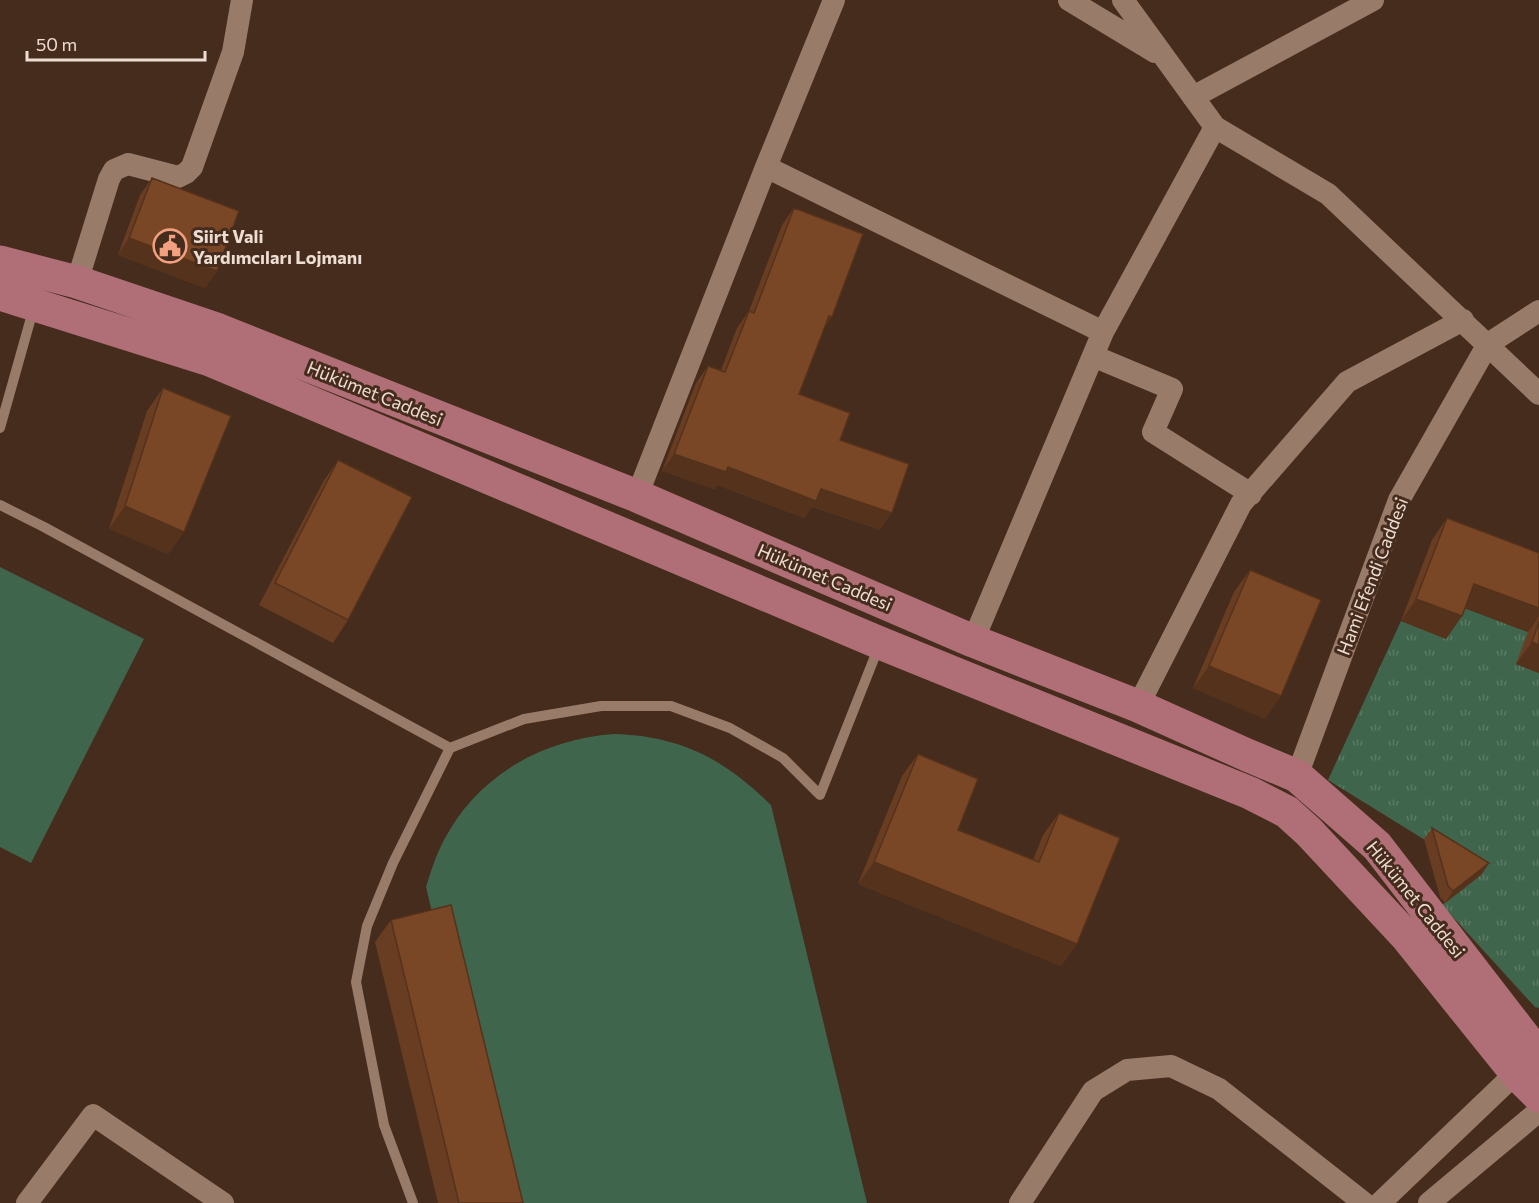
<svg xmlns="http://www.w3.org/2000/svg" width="1539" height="1203" font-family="Commissioner,sans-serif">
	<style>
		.park { fill: url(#park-tufts) }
		.pitch { fill: #3f654c }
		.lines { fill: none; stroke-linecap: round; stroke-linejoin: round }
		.service { stroke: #997b69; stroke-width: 10 }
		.minor { stroke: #997b69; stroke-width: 22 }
		.primary { stroke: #b06f77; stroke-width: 33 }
		.wall { fill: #693d21 }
		.shaded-wall { fill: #55321b }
		.building { fill: #7a4726; stroke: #55321b; stroke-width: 1.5 }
		.labels { text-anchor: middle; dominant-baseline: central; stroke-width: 6; stroke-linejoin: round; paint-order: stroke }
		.poi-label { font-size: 18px; font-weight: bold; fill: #eeddd3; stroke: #462c1d; text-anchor: start }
		.street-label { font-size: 18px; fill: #eeddd3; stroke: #462c1d }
	</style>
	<defs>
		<pattern id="park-tufts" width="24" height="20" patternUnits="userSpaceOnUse" patternTransform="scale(1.5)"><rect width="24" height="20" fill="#3f654c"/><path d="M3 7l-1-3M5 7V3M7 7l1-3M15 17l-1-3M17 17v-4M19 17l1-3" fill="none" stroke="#5b7b65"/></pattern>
	</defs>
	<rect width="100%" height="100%" fill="#462c1d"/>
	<path class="park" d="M 1459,606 L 1528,632 L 1539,673 L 1539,1008 L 1535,1007 L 1442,905 L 1480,874 L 1328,780 L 1401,621 L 1446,638 Z"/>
	<path class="pitch" d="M 0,567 L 144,639 L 31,863 L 0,847 Z
		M 614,734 C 681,736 724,759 771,805 L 867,1203 L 502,1203 L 426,887 C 431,871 436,855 444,840 C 478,775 543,739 614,734 Z"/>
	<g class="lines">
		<path class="service" d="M 0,428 L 34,307
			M 0,505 L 44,527 L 450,748 L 524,719 L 601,706 L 671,706 L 730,728 L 783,758 L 820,795 L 879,646
			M 413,1203 L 384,1125 L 356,982 L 367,926 L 393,863 L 450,748"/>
		<path class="minor" d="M 1069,0 L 1155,52
			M 1123,0 L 1215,127 L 1328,194 L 1539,394
			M 1193,97 L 1373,0
			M 766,167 L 1103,332
			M 77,282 L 109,179 L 114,170 L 128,164 L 178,177 L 186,173 L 192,167 L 233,52 L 242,0
			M 1093,356 L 1172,389 L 1153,432 L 1251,494
			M 637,496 L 766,167 L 834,0
			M 973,641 L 1103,332 L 1215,127
			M 1138,706 L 1241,504 L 1347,382 L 1463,320
			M 1297,776 L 1399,500 L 1488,344 L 1539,311
			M 27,1203 L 93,1115 L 223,1203
			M 1020,1203 L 1093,1091 L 1127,1070 L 1171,1066 L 1219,1089 L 1364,1203
			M 1380,1203 L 1516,1073
			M 1429,1203 L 1539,1111"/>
		<path class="primary" d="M 0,262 L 77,282 L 219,330 L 637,496 L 973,641 L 1138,706 L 1247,755 L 1297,776 L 1377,846 L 1539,1056
			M 0,294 L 210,360 L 880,643 L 1250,793 L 1287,812 L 1309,832 L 1406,936 L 1516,1073 L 1539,1096"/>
	</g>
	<path class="wall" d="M 152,178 L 217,271 L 205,288 L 118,255 L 140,195 Z
		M 794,208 L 832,317 L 825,327 L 799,394 L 840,440 L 880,530 L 812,507 L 804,518 L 717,485 L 714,489 L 662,471 L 696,383 L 708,366 L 721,370 L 737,328 L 749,311 L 782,225 Z
		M 163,388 L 184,532 L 168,554 L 109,529 L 147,411 Z
		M 338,460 L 348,620 L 333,643 L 259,605 L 323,482 Z
		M 1447,518 L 1539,553 L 1539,673 L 1516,664 L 1528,632 L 1465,608 L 1446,639 L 1401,621 L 1432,540 Z
		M 1250,570 L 1281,696 L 1265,719 L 1193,688 L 1234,592 Z
		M 918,754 L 958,830 L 1033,860 L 1043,835 L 1059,813 L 1077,944 L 1061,966 L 858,884 L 902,776 Z
		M 1432,828 L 1489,863 L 1481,875 L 1445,903 L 1440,897 L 1424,839 Z
		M 391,920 L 523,1203 L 438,1203 L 375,942 Z"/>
	<path class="shaded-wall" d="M 129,238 L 217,271 L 205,288 L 118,255 Z
		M 829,316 L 832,317 L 820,334 Z
		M 674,454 L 728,467 L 821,489 L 892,513 L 880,530 L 812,507 L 804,518 L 717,485 L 714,489 L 662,471 Z
		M 125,506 L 184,532 L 168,554 L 109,529 Z
		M 1474,584 L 1539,608 L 1539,616 L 1528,632 L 1459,606 Z
		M 1416,599 L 1462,616 L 1446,639 L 1401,621 Z
		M 1532,642 L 1539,645 L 1539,673 L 1516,664 Z
		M 1209,666 L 1281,696 L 1265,719 L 1193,688 Z
		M 874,862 L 1077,944 L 1061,966 L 858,884 Z
		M 1489,863 L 1481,875 L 1445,903 L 1453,891 Z"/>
	<path class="building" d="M 152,178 L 239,211 L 217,271 L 129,238 Z
		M 794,208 L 863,234 L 832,317 L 829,316 L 799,394 L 850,413 L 840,440 L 909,464 L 892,513 L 821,489 L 816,501 L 728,467 L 726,472 L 674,454 L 708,366 L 725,372 L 749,311 L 754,313 Z
		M 163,388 L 231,416 L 184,532 L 125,506 Z
		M 338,460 L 412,497 L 348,620 L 275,583 Z
		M 1447,518 L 1539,553 L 1539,608 L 1474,584 L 1462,616 L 1416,599 Z
		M 1250,570 L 1321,600 L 1281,696 L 1209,666 Z
		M 1539,622 L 1539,645 L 1532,642 Z
		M 918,754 L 978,779 L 958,830 L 1039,862 L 1059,813 L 1120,838 L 1077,944 L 874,862 Z
		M 1432,828 L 1489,863 L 1453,891 L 1448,886 Z
		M 451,905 L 523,1203 L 459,1203 L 391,920 Z"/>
	<defs>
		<g id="civic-ring" transform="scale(1.725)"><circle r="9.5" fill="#462c1d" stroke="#f2a07f" stroke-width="1.5"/><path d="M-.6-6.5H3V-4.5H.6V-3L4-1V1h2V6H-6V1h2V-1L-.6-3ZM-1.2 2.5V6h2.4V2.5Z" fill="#f2a07f"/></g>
	</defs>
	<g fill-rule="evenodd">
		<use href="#civic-ring" x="170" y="246"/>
	</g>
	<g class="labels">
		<g class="poi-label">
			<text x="193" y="236">Siirt Vali<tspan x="193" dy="21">Yardımcıları Lojmanı</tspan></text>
		</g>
		<g class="street-label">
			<text transform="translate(375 393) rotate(22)">Hükümet Caddesi</text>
			<text transform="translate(1372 576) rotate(-69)">Hami Efendi Caddesi</text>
			<text transform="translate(825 577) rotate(23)">Hükümet Caddesi</text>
			<text transform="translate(1416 899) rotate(51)">Hükümet Caddesi</text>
		</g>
	</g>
	<path d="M27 51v9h178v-9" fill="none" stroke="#eeddd3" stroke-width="3"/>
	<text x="36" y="51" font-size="18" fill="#eeddd3" stroke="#462c1d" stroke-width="4.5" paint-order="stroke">50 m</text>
</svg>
